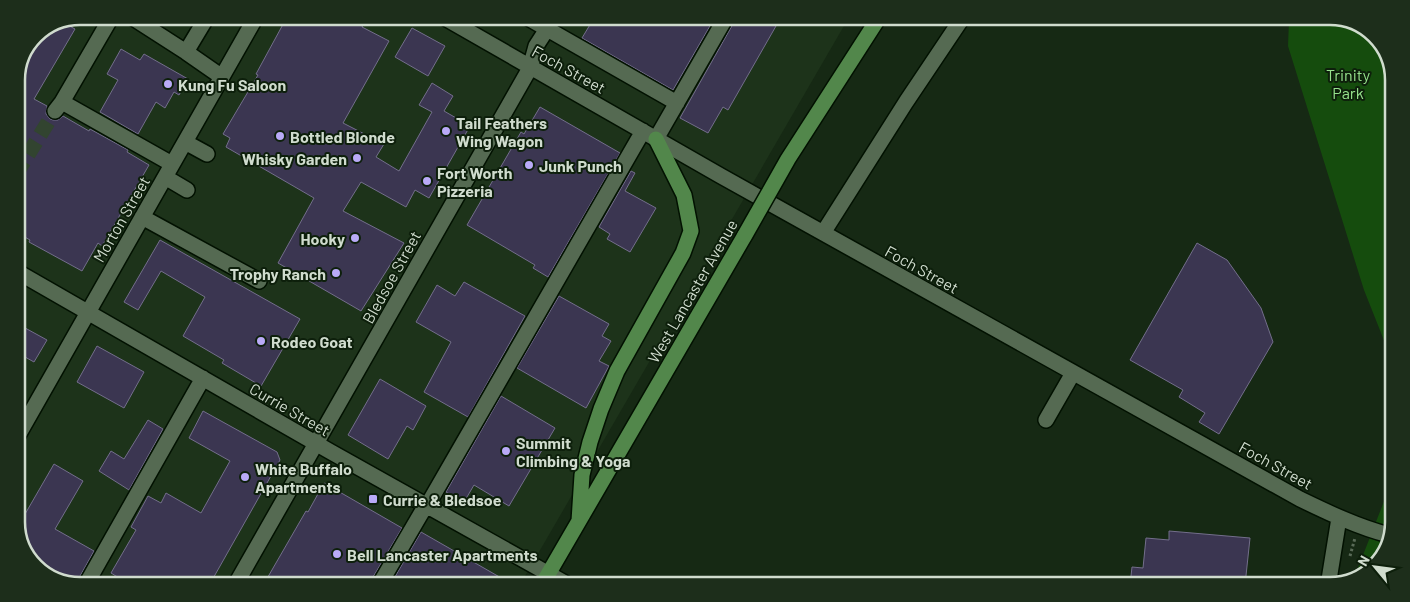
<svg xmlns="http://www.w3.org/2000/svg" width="1410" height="602" font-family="Barlow,sans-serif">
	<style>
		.built { fill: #1d331a }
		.green { fill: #154c0d }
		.building { fill: #3b3651; stroke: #736e8b }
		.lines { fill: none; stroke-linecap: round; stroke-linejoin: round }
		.minor-tunnel { stroke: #324430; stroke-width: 15; stroke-dasharray: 15 8; stroke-linecap: butt }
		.minor-casing { stroke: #021101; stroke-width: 18 }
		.major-casing { stroke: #021101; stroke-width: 18 }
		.path { stroke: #5a6b58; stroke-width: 3; stroke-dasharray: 2.5 2.5; stroke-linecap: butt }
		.minor { stroke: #556a52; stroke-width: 15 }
		.major { stroke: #52874b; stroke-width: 15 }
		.major-bridge-casing { stroke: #021101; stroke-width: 18; stroke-linecap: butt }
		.major-bridge { stroke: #52874b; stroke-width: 15 }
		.poi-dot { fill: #b9aaf7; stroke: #0d1f0b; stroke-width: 2 }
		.labels { text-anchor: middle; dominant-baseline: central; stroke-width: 4; stroke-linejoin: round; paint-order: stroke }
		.street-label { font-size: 16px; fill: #d0dcce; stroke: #0d1f0b }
		.park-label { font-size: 16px; fill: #97e38d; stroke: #0d1f0b }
		.poi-label { font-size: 16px; font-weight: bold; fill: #d0dcce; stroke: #0d1f0b; text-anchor: start }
		.rim { fill: none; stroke: #d0dcce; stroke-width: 2.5 }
	</style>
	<rect width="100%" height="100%" fill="#162914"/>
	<path class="built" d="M 80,16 L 848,19 L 521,583 L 56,581 L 29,561 L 16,526 L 16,76 L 35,35 Z"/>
	<path class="green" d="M 1289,21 L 1354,21 L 1381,41 L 1394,76 L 1391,358 L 1364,290 L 1288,46 Z
		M 1390,486 L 1389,546 L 1366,575 L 1355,578 L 1356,573 Z"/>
	<path class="building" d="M 287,17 L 367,17 L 362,27 L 389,41 L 343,123 L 384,144 L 376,157 L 399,171 L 432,112 L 419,105 L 432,83 L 453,96 L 444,111 L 470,126 L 429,198 L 415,190 L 406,207 L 361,182 L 343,211 L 404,243 L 361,311 L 278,263 L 314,198 L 226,147 L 230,138 L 223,134 L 258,75 L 256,74 Z
		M 594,18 L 714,19 L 673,90 L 582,38 Z
		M 734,19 L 780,19 L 728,110 L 723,107 L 708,133 L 680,118 L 733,24 Z
		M 64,23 L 75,29 L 34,99 L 47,106 L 46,114 L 50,119 L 53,120 L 58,120 L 63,116 L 89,131 L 90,129 L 128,150 L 127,152 L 149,165 L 102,246 L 98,243 L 82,271 L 29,242 L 30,240 L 16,232 L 16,76 L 35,35 Z
		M 412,28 L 445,46 L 428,76 L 395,57 Z
		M 121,49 L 140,60 L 144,54 L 188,79 L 179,95 L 174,92 L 165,108 L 156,102 L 138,134 L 100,112 L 118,80 L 107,74 Z
		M 540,107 L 620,153 L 548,277 L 533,268 L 535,265 L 467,225 L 521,132 L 524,134 Z
		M 631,171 L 635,173 L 625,191 L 656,208 L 630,252 L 607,239 L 610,234 L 599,227 Z
		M 160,240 L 300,319 L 261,386 L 222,363 L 224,360 L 183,336 L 205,297 L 161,271 L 138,310 L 124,302 Z
		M 1197,243 L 1227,260 L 1261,308 L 1273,342 L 1219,434 L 1199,422 L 1205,413 L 1179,397 L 1183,390 L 1130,360 Z
		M 464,282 L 525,316 L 468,417 L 424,392 L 451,342 L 416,322 L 437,285 L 455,296 Z
		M 559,296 L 609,324 L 602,336 L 611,341 L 599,361 L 609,366 L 586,408 L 517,368 Z
		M 16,323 L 47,340 L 34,362 L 16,352 Z
		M 97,346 L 144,372 L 124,408 L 77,382 Z
		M 380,379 L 426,406 L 413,430 L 407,426 L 388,459 L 348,435 Z
		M 501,396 L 555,428 L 509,506 L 474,485 L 464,502 L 446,492 Z
		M 203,411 L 277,452 L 280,460 L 211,582 L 124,581 L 111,573 L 136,530 L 131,527 L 148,496 L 161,503 L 166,493 L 201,513 L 230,461 L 189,438 Z
		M 148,420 L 163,429 L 129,490 L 99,471 L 111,451 L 124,459 Z
		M 54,464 L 83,481 L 55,529 L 94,551 L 80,576 L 79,581 L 56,581 L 29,560 L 17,528 Z
		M 324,483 L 402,528 L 373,577 L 372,582 L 265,582 L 306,511 L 308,512 Z
		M 1169,531 L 1250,538 L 1245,585 L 1130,585 L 1132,567 L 1143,568 L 1146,538 L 1169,540 Z
		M 421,532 L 510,583 L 392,582 Z"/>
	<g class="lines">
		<path class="minor-tunnel" d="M 16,174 L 55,111"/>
		<g class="minor-casing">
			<path id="minor" d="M 130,16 L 186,52 L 222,77
				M 445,18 L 721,176 L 1300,499 C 1329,513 1358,527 1389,535
				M 528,18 L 677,103
				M 186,52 L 207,17
				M 62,102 L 172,164
				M 55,111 L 62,102 L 112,16
				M 656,139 L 725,19
				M 185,142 L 207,154
				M 165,177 L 187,190
				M 142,217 L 259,281
				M 823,233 L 906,102 L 961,20
				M 16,271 L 331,452 L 565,583
				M 1046,420 L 1073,373
				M 16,439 L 256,17
				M 427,506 L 643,131
				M 88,581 L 203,378
				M 237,582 L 530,68 L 536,46 L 547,29
				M 381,582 L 426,505
				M 1328,586 L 1339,518"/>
		</g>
		<g class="major-casing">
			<path id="major" d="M 579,521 L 582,475 L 590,442 L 601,409 L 617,371 L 683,253 L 691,231 L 684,195 L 656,139
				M 543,583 L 745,235"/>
		</g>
		<path class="path" d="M 1350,556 L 1355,538"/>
		<use href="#minor" class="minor"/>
		<use href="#major" class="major"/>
		<g class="major-bridge-casing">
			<path id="major-bridge" d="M 745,235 L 788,159 L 878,19"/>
		</g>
		<use href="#major-bridge" class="major-bridge"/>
	</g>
	<g class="poi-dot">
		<circle cx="168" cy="84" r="5"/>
		<circle cx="446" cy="131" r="5"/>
		<circle cx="280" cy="136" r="5"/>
		<circle cx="357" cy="158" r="5"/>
		<circle cx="529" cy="165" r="5"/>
		<circle cx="427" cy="181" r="5"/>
		<circle cx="355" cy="238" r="5"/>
		<circle cx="336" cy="273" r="5"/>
		<circle cx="261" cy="341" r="5"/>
		<circle cx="506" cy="451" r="5"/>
		<circle cx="245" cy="477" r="5"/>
		<rect x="368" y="494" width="10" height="10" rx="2.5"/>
		<circle cx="337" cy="554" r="5"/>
	</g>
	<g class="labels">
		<g class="street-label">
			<text transform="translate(569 69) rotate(29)">Foch Street</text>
			<text transform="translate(121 219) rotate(-60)">Morton Street</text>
			<text transform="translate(922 269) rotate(29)">Foch Street</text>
			<text transform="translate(391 277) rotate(-61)">Bledsoe Street</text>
			<text transform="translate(692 291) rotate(-60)">West Lancaster Avenue</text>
			<text transform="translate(290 409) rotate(30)">Currie Street</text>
			<text transform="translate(1276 465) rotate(29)">Foch Street</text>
		</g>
		<g class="park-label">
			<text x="1348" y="74">Trinity<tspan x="1348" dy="18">Park</tspan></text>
		</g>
		<g class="poi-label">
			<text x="178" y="84">Kung Fu Saloon</text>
			<text x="456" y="122">Tail Feathers<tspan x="456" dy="18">Wing Wagon</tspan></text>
			<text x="290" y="136">Bottled Blonde</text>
			<text x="347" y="158" text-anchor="end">Whisky Garden</text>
			<text x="539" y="165">Junk Punch</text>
			<text x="437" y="172">Fort Worth<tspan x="437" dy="18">Pizzeria</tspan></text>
			<text x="345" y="238" text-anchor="end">Hooky</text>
			<text x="326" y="273" text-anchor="end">Trophy Ranch</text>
			<text x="271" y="341">Rodeo Goat</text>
			<text x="516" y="442">Summit<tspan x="516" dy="18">Climbing &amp; Yoga</tspan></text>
			<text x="255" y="468">White Buffalo<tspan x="255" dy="18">Apartments</tspan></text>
			<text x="383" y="499">Currie &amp; Bledsoe</text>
			<text x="347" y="554">Bell Lancaster Apartments</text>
		</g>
	</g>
	<path d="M0 0H1410V602H0ZM80 25H1330A55 55 0 0 1 1385 80V522A55 55 0 0 1 1330 577H80A55 55 0 0 1 25 522V80A55 55 0 0 1 80 25Z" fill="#1d2e1b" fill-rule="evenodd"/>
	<path class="rim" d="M80 25H1330A55 55 0 0 1 1385 80V522A55 55 0 0 1 1330 577H80A55 55 0 0 1 25 522V80A55 55 0 0 1 80 25Z"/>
	<g transform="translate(1375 567) rotate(299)" stroke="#0d1f0b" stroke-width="4" paint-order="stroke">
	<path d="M0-4L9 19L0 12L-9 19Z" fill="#d0dcce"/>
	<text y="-8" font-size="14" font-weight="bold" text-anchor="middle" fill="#d0dcce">N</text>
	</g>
</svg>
